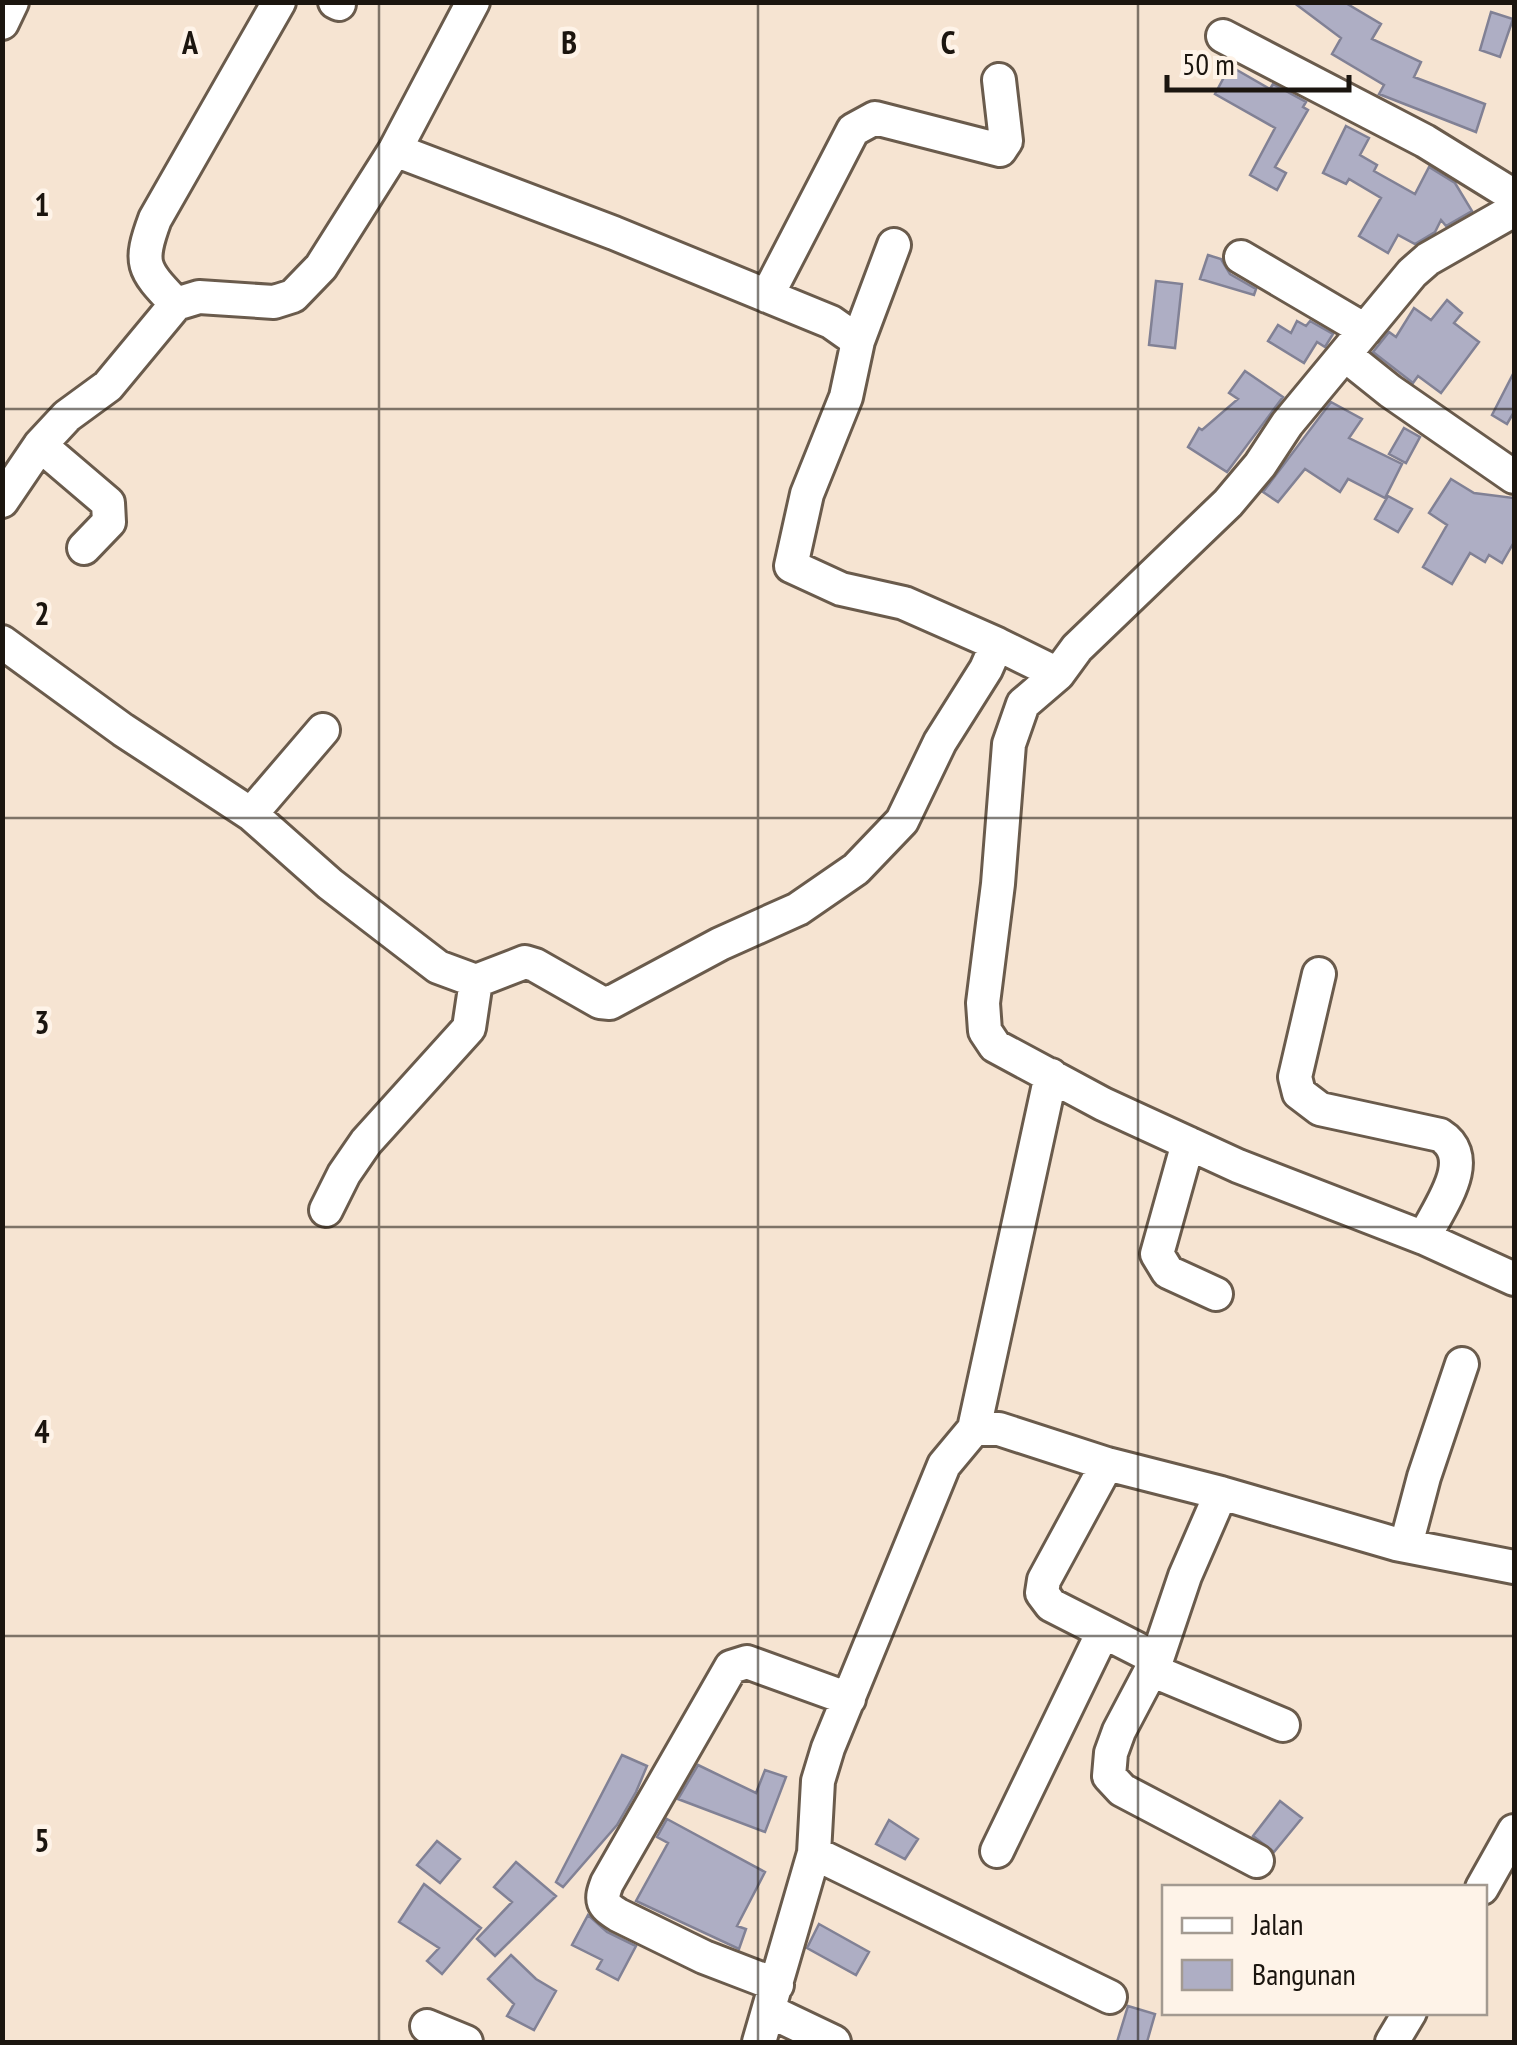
<svg xmlns="http://www.w3.org/2000/svg" width="1517" height="2045" font-family="'PT Sans Narrow',sans-serif">
	<style>
		.building { fill: #aeaec4; stroke: #818195; stroke-width: 2.5 }
		.lines { fill: none; stroke-linecap: round; stroke-linejoin: round }
		.minor-casing { stroke: #6a5b4c; stroke-width: 38 }
		.minor { stroke: #fff; stroke-width: 32 }
		.grid { fill: none; stroke: #1b150f; stroke-width: 2.5; stroke-opacity: 0.55 }
		.grid-label { font-size: 32px; text-anchor: middle; font-weight: bold; fill: #1b150f; stroke: #fef3e8; stroke-width: 9; stroke-linejoin: round; paint-order: stroke }
	</style>
	<rect width="100%" height="100%" fill="#f6e4d2"/>
	<path class="building" d="M 1293,2 L 1344,2 L 1381,24 L 1372,39 L 1421,62 L 1414,77 L 1485,104 L 1476,132 L 1379,94 L 1384,85 L 1332,54 L 1341,38 Z
		M 1491,12 L 1513,19 L 1500,57 L 1480,50 Z
		M 1230,66 L 1270,89 L 1273,84 L 1306,102 L 1303,107 L 1308,110 L 1275,167 L 1286,173 L 1277,190 L 1250,175 L 1275,128 L 1215,94 Z
		M 1346,126 L 1369,138 L 1360,155 L 1377,165 L 1374,171 L 1415,194 L 1429,167 L 1455,183 L 1472,211 L 1446,226 L 1441,220 L 1435,232 L 1415,244 L 1398,235 L 1388,253 L 1359,236 L 1381,198 L 1349,179 L 1346,184 L 1323,173 Z
		M 1208,255 L 1221,259 L 1230,274 L 1256,289 L 1254,295 L 1200,279 Z
		M 1156,281 L 1182,284 L 1175,348 L 1149,345 Z
		M 1447,300 L 1462,313 L 1454,323 L 1479,342 L 1441,393 L 1418,376 L 1413,383 L 1373,352 L 1389,332 L 1396,337 L 1414,308 L 1431,320 Z
		M 1297,321 L 1306,326 L 1310,321 L 1333,334 L 1325,347 L 1317,342 L 1304,363 L 1268,341 L 1278,325 L 1291,333 Z
		M 1245,371 L 1283,397 L 1227,472 L 1188,447 L 1199,428 L 1202,430 L 1238,399 L 1229,393 Z
		M 1514,372 L 1514,412 L 1507,424 L 1492,415 Z
		M 1331,402 L 1362,419 L 1349,438 L 1402,464 L 1385,498 L 1348,479 L 1340,492 L 1305,469 L 1278,502 L 1263,492 Z
		M 1404,428 L 1420,437 L 1406,463 L 1389,454 Z
		M 1451,479 L 1474,493 L 1514,498 L 1514,542 L 1502,563 L 1489,555 L 1485,562 L 1470,553 L 1452,584 L 1423,567 L 1447,525 L 1429,513 Z
		M 1388,496 L 1412,509 L 1398,532 L 1375,519 Z
		M 622,1755 L 647,1766 L 636,1792 L 617,1825 L 563,1887 L 556,1882 Z
		M 698,1765 L 756,1793 L 765,1770 L 786,1777 L 765,1832 L 678,1799 Z
		M 1280,1801 L 1302,1818 L 1274,1852 L 1253,1836 Z
		M 667,1819 L 765,1872 L 737,1926 L 746,1929 L 739,1949 L 636,1901 L 668,1843 L 657,1837 Z
		M 889,1820 L 918,1839 L 905,1859 L 876,1844 Z
		M 437,1841 L 460,1859 L 440,1883 L 417,1865 Z
		M 516,1862 L 556,1896 L 495,1956 L 477,1939 L 512,1902 L 494,1887 Z
		M 424,1884 L 481,1928 L 442,1974 L 427,1961 L 439,1948 L 399,1922 Z
		M 588,1915 L 607,1932 L 636,1946 L 618,1980 L 597,1969 L 602,1960 L 572,1945 Z
		M 819,1924 L 869,1952 L 856,1975 L 807,1948 Z
		M 511,1955 L 536,1979 L 556,1991 L 534,2030 L 507,2016 L 514,2004 L 488,1979 Z
		M 1128,2006 L 1155,2014 L 1147,2042 L 1117,2042 Z"/>
	<g class="lines">
		<g class="minor-casing">
			<path id="minor" d="M 335,2 L 339,4
				M 2,23 L 12,2
				M 1223,36 L 1425,141 L 1514,196
				M 395,150 L 614,233 L 831,322 L 858,341 L 846,397 L 807,494 L 791,566 L 841,589 L 904,603 L 997,644
				M 1241,257 L 1365,330
				M 767,296 L 853,130 L 875,118 L 1000,150 L 1006,141 L 999,80
				M 176,304 C 143,269 138,265 155,219 L 279,2
				M 858,341 L 894,245
				M 1345,355 L 1390,391 L 1514,477
				M 40,445 L 108,503 L 109,522 L 84,548
				M 2,501 L 40,445 L 67,416 L 108,386 L 176,304 L 199,297 L 274,302 L 293,296 L 321,267 L 395,150 L 473,2
				M 2,642 L 123,730 L 251,814 L 330,884 L 438,967 L 476,981 L 525,962 L 535,965 L 600,1002 L 610,1003 L 720,944 L 798,909 L 856,869 L 902,821 L 940,742 L 986,669 L 997,644 L 1058,674 L 1023,704 L 1009,744 L 998,884 L 983,1003 L 985,1031 L 995,1046 L 1103,1104 L 1238,1166 L 1424,1238 L 1514,1279
				M 1058,674 L 1077,648 L 1228,503 L 1260,465 L 1287,424 L 1412,273 L 1428,259 L 1514,210
				M 251,814 L 323,730
				M 1319,974 L 1295,1077 L 1299,1093 L 1320,1109 L 1440,1135 C 1478,1159 1438,1208 1424,1238
				M 1188,1143 L 1157,1254 L 1168,1272 L 1216,1294
				M 326,1210 L 344,1174 L 366,1142 L 469,1028 L 476,981
				M 974,1429 L 1051,1075
				M 1107,1464 L 1044,1580 L 1042,1593 L 1051,1605 L 1157,1659
				M 1221,1493 L 1185,1576 L 1157,1659 L 1119,1731 L 1111,1753 L 1109,1776 L 1122,1790 L 1257,1861
				M 1406,1545 L 1424,1477 L 1462,1364
				M 1151,1670 L 1283,1725
				M 997,1851 L 1103,1632
				M 814,1853 L 1110,1997
				M 1482,1888 L 1514,1831
				M 777,1985 L 704,1957 L 618,1915 C 602,1905 600,1901 607,1883 L 731,1667 L 747,1662 L 849,1699
				M 769,2011 L 834,2042
				M 427,2026 L 466,2042
				M 759,2042 L 814,1853 L 818,1781 L 828,1748 L 944,1465 L 974,1429 L 999,1429 L 1107,1464 L 1221,1493 L 1396,1544 L 1514,1567
				M 1392,2042 L 1410,2012"/>
		</g>
		<use href="#minor" class="minor"/>
	</g>
	<path class="grid" d="M 379,2 L 379,2042M 758,2 L 758,2042M 1138,2 L 1138,2042M 2,409 L 1514,409M 2,818 L 1514,818M 2,1227 L 1514,1227M 2,1636 L 1514,1636"/>
	<g class="grid-label">
		<text x="190" y="54">A</text>
		<text x="569" y="54">B</text>
		<text x="948" y="54">C</text>
		<text x="42" y="216">1</text>
		<text x="42" y="625">2</text>
		<text x="42" y="1034">3</text>
		<text x="42" y="1443">4</text>
		<text x="42" y="1852">5</text>
	</g>
	<rect width="1517" height="2045" fill="none" stroke="#1b150f" stroke-width="10"/>
	<rect x="1162" y="1885" width="325" height="130" fill="#fef3e8" stroke="#a39a91" stroke-width="2.5"/>
	<rect x="1182" y="1918" width="50" height="15" fill="#ffffff" stroke="#a39a91" stroke-width="2.5"/>
	<text x="1252" y="1935" font-size="30" fill="#1b150f">Jalan</text>
	<rect x="1182" y="1960" width="50" height="30" fill="#aeaec4" stroke="#a39a91" stroke-width="2.5"/>
	<text x="1252" y="1985" font-size="30" fill="#1b150f">Bangunan</text>
	<path d="M1167 75v15h182v-15" fill="none" stroke="#1b150f" stroke-width="5"/>
	<text x="1182" y="75" font-size="30" fill="#1b150f" stroke="#fef3e8" stroke-width="8" paint-order="stroke">50 m</text>
</svg>
